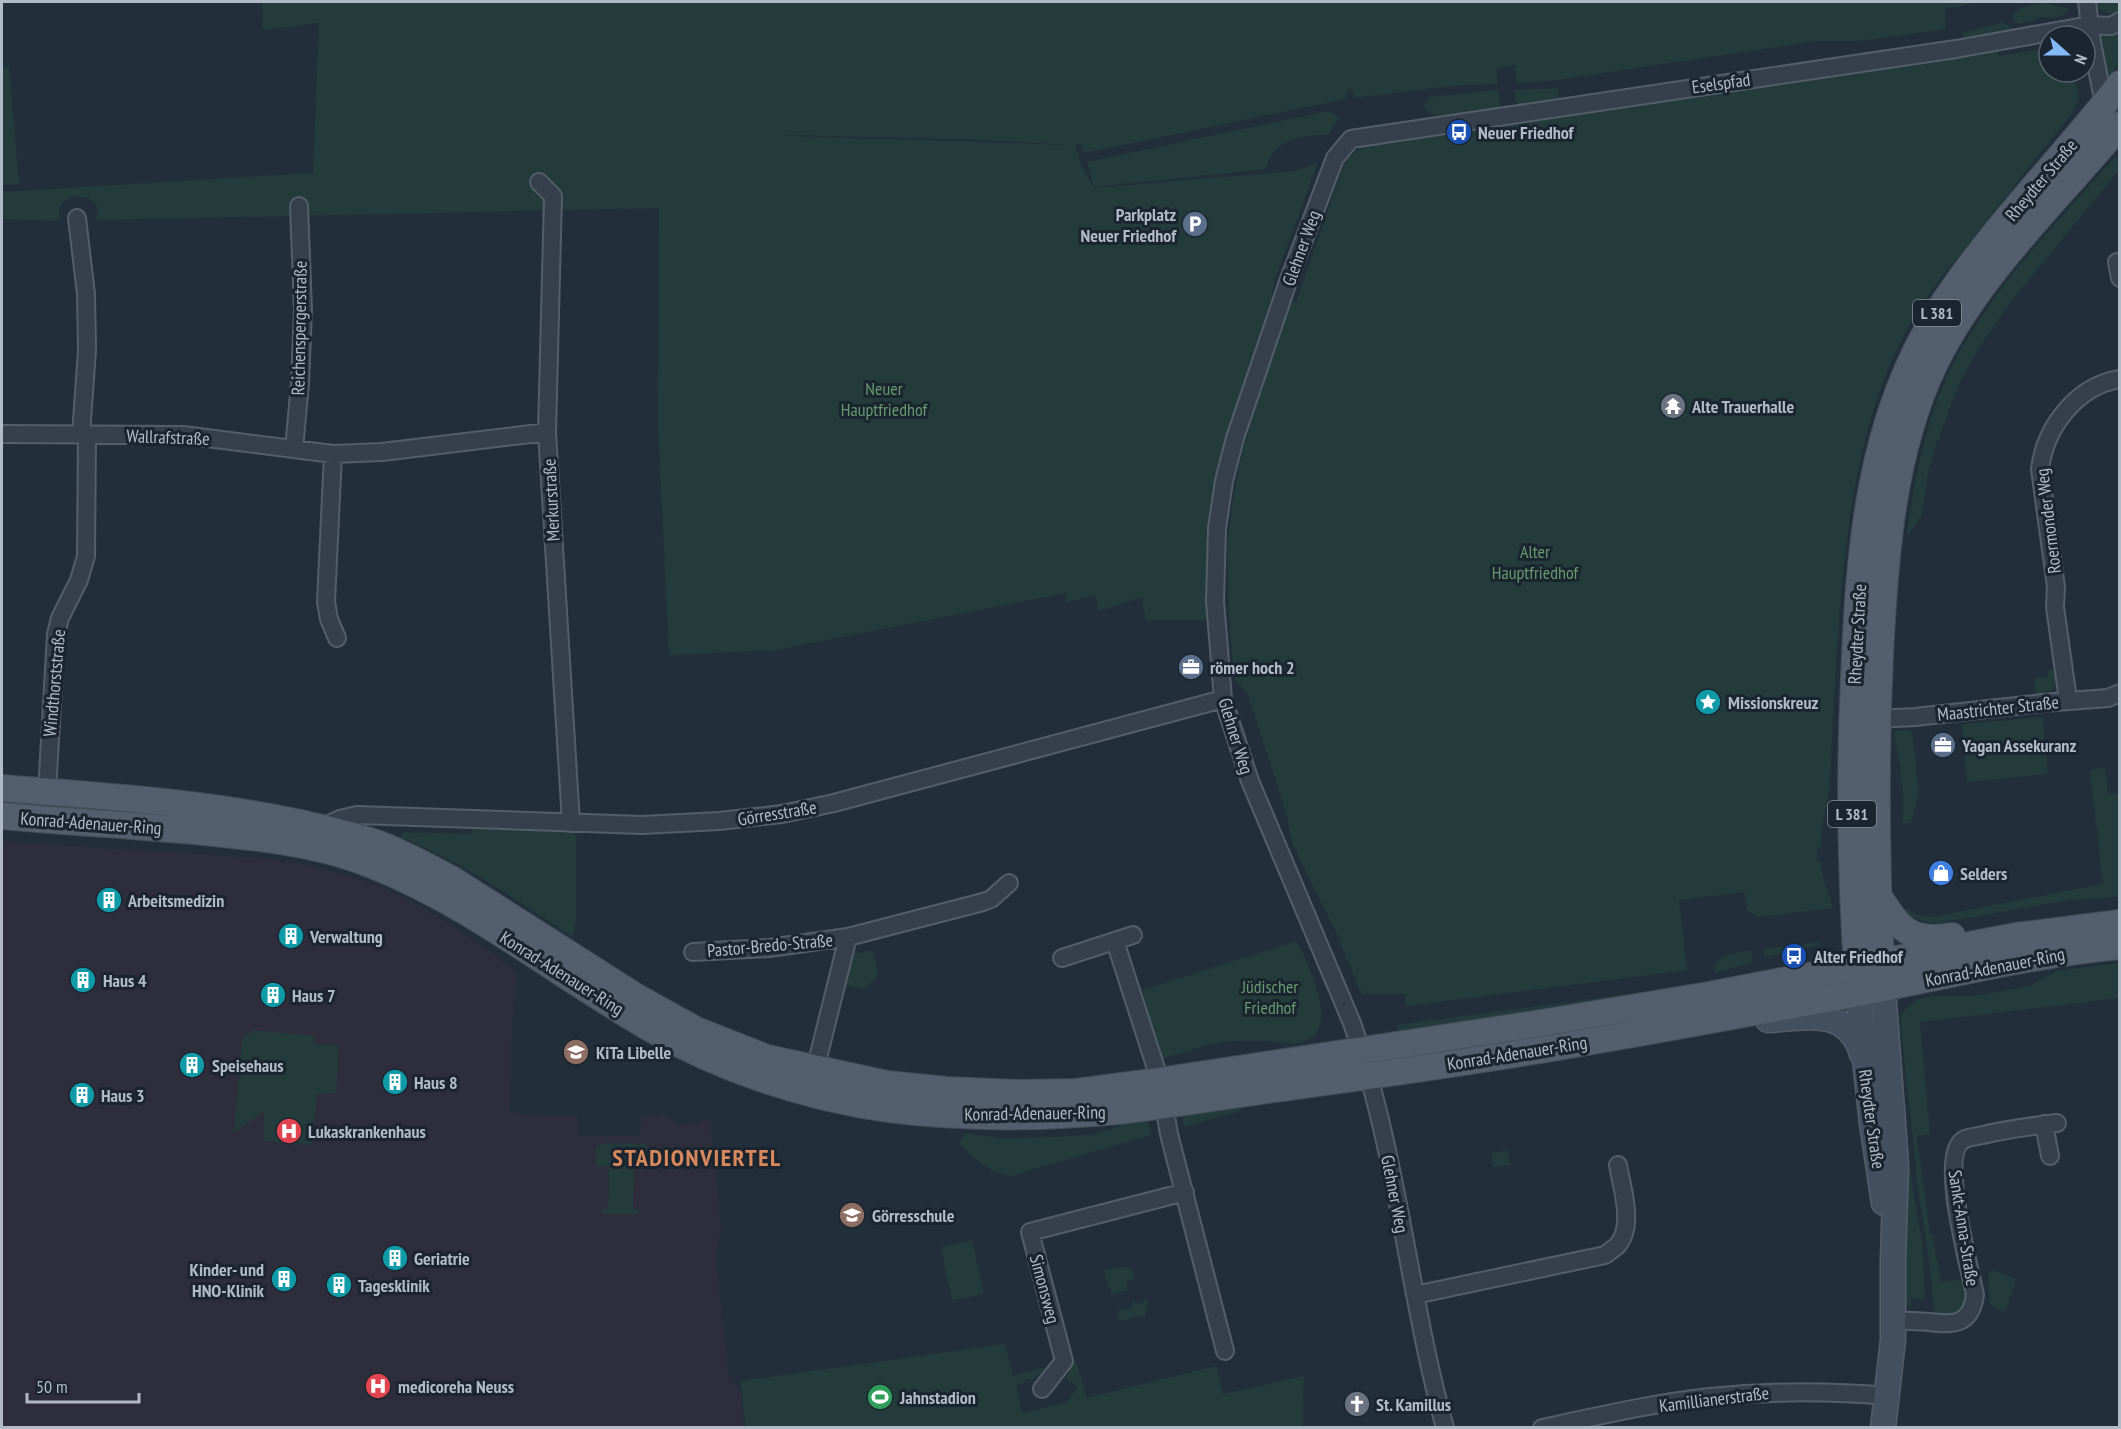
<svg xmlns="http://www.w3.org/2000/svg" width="2121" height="1429" font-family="'PT Sans Narrow',sans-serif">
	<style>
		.medical { fill: #2e2d3c }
		.green { fill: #243b3c; fill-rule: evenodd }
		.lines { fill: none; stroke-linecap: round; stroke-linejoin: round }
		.street-casing { stroke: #545e69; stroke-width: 20 }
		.secondary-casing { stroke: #545e69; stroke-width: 27 }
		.primary-casing { stroke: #424c57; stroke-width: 28 }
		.street { stroke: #35404c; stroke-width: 16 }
		.secondary { stroke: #43505f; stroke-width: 24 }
		.primary { stroke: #535f6c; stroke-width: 26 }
		.labels { text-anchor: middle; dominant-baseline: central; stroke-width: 6; stroke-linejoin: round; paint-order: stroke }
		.shield { fill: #1b2530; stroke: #848e9a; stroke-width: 1.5 }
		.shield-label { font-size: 16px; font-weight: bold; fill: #b1bbc7 }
		.street-label { font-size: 18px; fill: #b1bbc7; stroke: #1b2530 }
		.poi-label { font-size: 18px; font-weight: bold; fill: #b1bbc7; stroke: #1b2530; text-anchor: start }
		.park-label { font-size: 18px; fill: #67996e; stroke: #1b2530 }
		.district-label { font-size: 24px; font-weight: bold; letter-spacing: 1.5px; fill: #d7885c; stroke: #1b2530 }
	</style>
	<rect width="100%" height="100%" fill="#222f3b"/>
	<path class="medical" d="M 2,842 L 262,858 L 311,866 L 362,880 L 403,897 L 459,930 L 516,972 L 512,1029 L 509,1111 L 523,1115 L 577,1116 L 577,1136 L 640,1136 L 641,1117 L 661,1117 L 660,1112 L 677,1124 L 694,1125 L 710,1118 L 721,1231 L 715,1254 L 729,1378 L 741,1391 L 744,1427 L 2,1427 Z"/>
	<path class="green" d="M 262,2 L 1972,2 L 1964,6 L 1945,8 L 1946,29 L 1860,41 L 1816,41 L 1557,80 L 1517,83 L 1515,65 L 1496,68 L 1498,84 L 1459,85 L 1354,98 L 1353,89 L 1347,90 L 1346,99 L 1084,153 L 1081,144 L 1075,144 L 1081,165 L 1094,188 L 1296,171 L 1318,162 L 1275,280 L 1271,303 L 1225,439 L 1207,527 L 1206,620 L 1146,620 L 1141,597 L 1099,611 L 1095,595 L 1067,603 L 1065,593 L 777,650 L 669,655 L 658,428 L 659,208 L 97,220 C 97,217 99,214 98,211 C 95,189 52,191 60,221 L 2,219 L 2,192 L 313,173 L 319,23 L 263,30 ZM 780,135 L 967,139 L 1074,145 L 816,137 Z
		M 2095,2 L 2119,2 L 2119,11 C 2109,16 2099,12 2095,2 Z
		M 2046,3 L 2069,9 L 2063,15 L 2053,18 L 2049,17 L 2035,18 L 2034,21 L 2020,24 L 2013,21 L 2014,13 C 2024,5 2034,4 2046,3 Z
		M 2004,22 L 2013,29 L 1964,39 L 1962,33 Z
		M 2119,31 L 2119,63 L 2105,83 L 2100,39 L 2104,35 Z
		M 2049,44 L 2049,72 L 2074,72 L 2079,98 L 2072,113 C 2038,156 2003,200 1968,244 C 1954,263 1937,281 1924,301 C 1837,432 1840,624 1830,776 C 1829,800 1821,821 1821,847 L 1817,848 L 1817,861 L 1820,861 L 1822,873 L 1833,908 L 1758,917 L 1747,910 L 1745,892 L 1679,900 L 1687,970 L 1406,1006 L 1405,994 L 1363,994 L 1359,989 L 1336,932 L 1292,843 L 1286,813 L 1247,692 L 1235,680 L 1230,634 L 1227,548 L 1232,505 L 1241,457 L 1275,345 L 1292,302 L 1296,302 L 1343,167 L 1349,156 L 1364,146 L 1451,133 L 1452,137 L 1463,135 L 1462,131 L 1997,51 L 1999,56 L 2041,49 L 2041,45 Z
		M 9,67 L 19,184 L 2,185 L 2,68 Z
		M 1558,88 L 1560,100 L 1521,106 L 1516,101 L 1514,90 Z
		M 1498,90 L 1500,109 L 1447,117 L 1429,113 L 1424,106 L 1431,97 Z
		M 1328,111 L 1334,114 L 1339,119 L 1331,129 L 1329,135 C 1303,135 1271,139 1266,169 L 1094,187 L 1087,162 Z
		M 2115,157 L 2119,159 L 2119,170 L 2009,304 L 1978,349 L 1959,384 L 1935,448 L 1928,473 L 1922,514 L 1906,538 C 1915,481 1924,423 1950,370 C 1990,290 2055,224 2115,157 Z
		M 2048,670 L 2056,670 C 2060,687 2052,694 2036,695 L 2034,678 L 2048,677 Z
		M 2042,717 L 2048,774 L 1967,782 L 1962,724 Z
		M 1908,730 L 1912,732 L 1919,794 L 1911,823 L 1902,824 C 1906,794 1900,765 1894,735 L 1897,731 Z
		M 2105,767 L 2108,794 L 2119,793 L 2119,897 L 2070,900 L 1938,923 C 1923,923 1915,919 1903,910 L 1908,909 L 1917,915 L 1932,917 L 2103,884 L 2090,770 Z
		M 473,825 L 572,829 L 576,836 L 576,920 L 573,937 C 517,900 463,863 401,837 L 403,832 L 472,834 Z
		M 1297,941 C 1307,964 1341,1025 1306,1041 C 1295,1046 1281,1042 1269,1041 C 1257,1040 1244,1041 1232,1041 C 1205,1043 1187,1053 1161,1059 L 1142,990 Z
		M 1819,942 L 1820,945 L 1764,957 L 1763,949 Z
		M 873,951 L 878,974 L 866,989 L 845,986 L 852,953 Z
		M 1751,951 L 1753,962 L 1714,973 C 1715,953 1736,953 1751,951 Z
		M 2119,963 L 2119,998 L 1920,1022 L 1930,1134 L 1917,1136 L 1930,1234 L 1932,1234 L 1941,1282 L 1966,1279 C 1970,1307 1964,1315 1935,1314 L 1927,1245 L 1919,1196 L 1900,1019 L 1902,1013 L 1916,1000 L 1933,996 L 1975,996 L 2029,986 L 2057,971 Z
		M 1694,985 L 1401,1036 L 1397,1025 Z
		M 252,1030 L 315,1036 L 314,1044 L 339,1045 L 336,1093 L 317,1094 L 312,1145 L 264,1141 L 264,1111 L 234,1133 L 242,1039 L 246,1033 L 251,1033 Z
		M 1242,1108 L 1240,1111 L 1184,1127 L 1183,1116 Z
		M 1148,1120 L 1151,1135 L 1011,1176 C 988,1172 975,1159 959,1143 L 965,1133 L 1006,1139 L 1093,1135 L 1131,1122 Z
		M 1905,1138 L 1906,1138 L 1914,1198 L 1922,1240 L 1925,1299 L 1911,1298 L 1911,1309 L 1904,1300 Z
		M 605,1143 L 646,1144 L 649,1155 L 648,1167 L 634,1167 L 633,1209 L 641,1210 L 637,1214 L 604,1214 L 599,1209 L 608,1209 L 609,1167 L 596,1166 L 596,1147 Z
		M 1508,1150 L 1510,1165 L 1493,1167 L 1491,1153 Z
		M 972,1240 L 984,1294 L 952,1300 L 941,1247 Z
		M 1127,1267 L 1132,1269 L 1134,1279 L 1128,1280 L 1126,1285 L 1128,1290 L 1112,1294 L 1104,1272 L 1107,1269 Z
		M 1993,1270 L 2016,1279 L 2005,1312 L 1990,1304 L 1988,1276 Z
		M 1146,1299 L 1148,1304 L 1145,1316 L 1134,1317 L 1124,1321 L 1119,1320 L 1117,1311 L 1133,1308 L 1132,1300 L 1139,1305 Z
		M 1005,1344 L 1013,1376 L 1043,1368 L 1046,1369 L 1033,1379 L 1026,1379 L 1024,1383 L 1016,1385 L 1022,1413 L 1068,1402 L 1077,1386 L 1066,1378 L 1070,1371 L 1071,1362 L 1076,1361 L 1087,1398 L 1216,1366 L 1223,1394 L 1304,1376 L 1303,1427 L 745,1427 L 741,1381 Z"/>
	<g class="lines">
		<g class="street-casing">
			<path id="street" d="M 2087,2 L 2092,43 L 2104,104
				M 539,182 L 553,196 L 547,432 L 571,823
				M 77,218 L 86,294 L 87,350 L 81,435
				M 2117,262 L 2120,278
				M 2,434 L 183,435 L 333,454 L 382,452 L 547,432
				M 294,449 L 300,383 L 303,310 L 299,206
				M 333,454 L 326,602 L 329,619 L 337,638
				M 2068,700 L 2055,607 L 2056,587 L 2040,469 C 2045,428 2076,386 2120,379
				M 1877,719 L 1915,717 L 2043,703 L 2108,698 L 2120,693
				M 47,792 L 56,634 L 60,618 L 79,580 L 86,556 L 87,435
				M 320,828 L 340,819 L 357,815 L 642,825 L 719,821 L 782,814 L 834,803 L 1223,699
				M 1115,941 L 1160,1081
				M 693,952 L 769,948 L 848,937 L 983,902 L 991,899 L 1009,883
				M 1062,958 L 1133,935
				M 815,1070 L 848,937
				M 1164,1105 L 1169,1134 L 1225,1351
				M 2044,1124 L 2050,1156
				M 1415,1295 L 1605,1255 C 1609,1252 1613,1249 1617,1246 C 1635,1226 1622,1189 1618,1165
				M 1894,1320 C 1906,1321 1917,1321 1929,1322 C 1954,1325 1971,1325 1975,1295 C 1970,1268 1937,1152 1965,1139 C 1971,1137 1978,1136 1983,1135 C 2008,1129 2032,1126 2057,1123
				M 1042,1389 L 1064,1361 L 1030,1232 L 1185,1192
				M 1445,1428 C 1408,1294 1398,1154 1352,1023 L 1250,781 L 1223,699 L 1215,601 L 1217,528 L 1224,481 L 1235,438 L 1289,279 L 1335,158 L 1351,139 L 1956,49 L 2090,25 L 2111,26 L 2120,21
				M 1542,1428 C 1598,1416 1654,1403 1710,1397 C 1769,1391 1829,1391 1888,1396"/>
		</g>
		<g class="secondary-casing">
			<path id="secondary" d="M 1883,989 L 1896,1164 L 1893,1259 L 1893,1340 L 1883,1428
				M 1858,993 L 1872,1124 L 1884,1203
				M 1768,1020 C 1806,1018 1848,1006 1862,1054"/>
		</g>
		<g class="primary-casing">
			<path id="primary" d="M 2,788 C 102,796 202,802 300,823 C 327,829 354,835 379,844 C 405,854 429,867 453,880 L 635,996 L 696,1030 L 767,1058 L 887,1084 L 946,1090 L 1020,1093 L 1076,1092 L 1160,1081 L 1535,1024 L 1709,995 L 2016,936 L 2120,923
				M 2,816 C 78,823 156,826 233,835 C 279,840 328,847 372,865 C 471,904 556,974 648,1027 C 720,1069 804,1097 887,1109 C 963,1119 1042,1118 1118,1111 C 1173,1105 1227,1095 1282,1088 C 1384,1074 1486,1060 1587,1042 C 1671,1028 1754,1012 1837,997 C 1931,980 2024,955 2120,946
				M 1878,895 C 1899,928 1910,944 1952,936
				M 1882,979 C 1876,871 1875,763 1880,654 C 1885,557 1892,452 1935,363 C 1980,272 2056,202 2120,125
				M 1858,984 C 1851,883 1849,780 1854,679 C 1859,552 1868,420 1939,310 C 1991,229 2061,160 2120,84"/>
		</g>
		<use href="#street" class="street"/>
		<use href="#secondary" class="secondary"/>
		<use href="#primary" class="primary"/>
	</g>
	<defs>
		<g id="bus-disc" transform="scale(1.35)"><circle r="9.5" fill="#1a4fb4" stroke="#1b2530"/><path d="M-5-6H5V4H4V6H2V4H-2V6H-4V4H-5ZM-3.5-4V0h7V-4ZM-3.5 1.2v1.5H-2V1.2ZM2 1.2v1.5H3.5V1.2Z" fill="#fff"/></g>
		<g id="parking-disc" transform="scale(1.35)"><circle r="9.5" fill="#5c6f8a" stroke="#1b2530"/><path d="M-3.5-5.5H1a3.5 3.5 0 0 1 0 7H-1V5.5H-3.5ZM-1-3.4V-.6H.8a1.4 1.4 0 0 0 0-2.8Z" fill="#fff"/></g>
		<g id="temple-disc" transform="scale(1.35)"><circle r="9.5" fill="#6b7280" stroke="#1b2530"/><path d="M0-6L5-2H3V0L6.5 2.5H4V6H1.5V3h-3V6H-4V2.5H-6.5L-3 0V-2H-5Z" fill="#fff"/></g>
		<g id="office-disc" transform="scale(1.35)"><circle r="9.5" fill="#5c6f8a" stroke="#1b2530"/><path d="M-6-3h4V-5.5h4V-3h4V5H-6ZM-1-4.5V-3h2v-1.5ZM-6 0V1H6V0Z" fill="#fff"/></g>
		<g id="sight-disc" transform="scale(1.35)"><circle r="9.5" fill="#0f9aa8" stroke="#1b2530"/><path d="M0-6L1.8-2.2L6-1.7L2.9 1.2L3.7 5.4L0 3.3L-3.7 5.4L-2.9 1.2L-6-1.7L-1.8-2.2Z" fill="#fff"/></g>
		<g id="shop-disc" transform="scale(1.35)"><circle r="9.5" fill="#3f7fe0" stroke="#1b2530"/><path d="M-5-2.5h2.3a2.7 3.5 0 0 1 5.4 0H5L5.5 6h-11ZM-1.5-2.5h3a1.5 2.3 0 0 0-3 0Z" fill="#fff"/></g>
		<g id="building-disc" transform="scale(1.35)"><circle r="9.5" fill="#0f9aa8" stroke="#1b2530"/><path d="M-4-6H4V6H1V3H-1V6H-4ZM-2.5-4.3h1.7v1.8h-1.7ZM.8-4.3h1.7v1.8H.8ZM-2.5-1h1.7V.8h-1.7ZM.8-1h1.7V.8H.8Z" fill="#fff"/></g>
		<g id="school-disc" transform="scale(1.35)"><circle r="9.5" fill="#8d6e63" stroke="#1b2530"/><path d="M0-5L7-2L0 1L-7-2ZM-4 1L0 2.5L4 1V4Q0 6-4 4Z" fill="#fff"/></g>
		<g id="hospital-disc" transform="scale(1.35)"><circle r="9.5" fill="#e0444e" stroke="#1b2530"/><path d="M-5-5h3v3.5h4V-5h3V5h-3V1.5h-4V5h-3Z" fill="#fff"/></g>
		<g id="stadium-disc" transform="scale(1.35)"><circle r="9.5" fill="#2e9e5b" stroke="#1b2530"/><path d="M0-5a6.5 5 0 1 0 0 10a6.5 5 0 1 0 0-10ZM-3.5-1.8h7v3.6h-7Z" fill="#fff"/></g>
		<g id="church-disc" transform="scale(1.35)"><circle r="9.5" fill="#6b7280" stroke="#1b2530"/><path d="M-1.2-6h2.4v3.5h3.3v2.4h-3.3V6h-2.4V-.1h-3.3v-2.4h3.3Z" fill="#fff"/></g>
	</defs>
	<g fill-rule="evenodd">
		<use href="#bus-disc" x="1459" y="132"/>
		<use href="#parking-disc" x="1195" y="224"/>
		<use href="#temple-disc" x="1673" y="406"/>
		<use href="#office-disc" x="1191" y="667"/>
		<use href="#sight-disc" x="1708" y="702"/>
		<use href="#office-disc" x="1943" y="745"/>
		<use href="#shop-disc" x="1941" y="873"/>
		<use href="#building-disc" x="109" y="900"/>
		<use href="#building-disc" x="291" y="936"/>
		<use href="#bus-disc" x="1794" y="956"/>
		<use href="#building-disc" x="83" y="980"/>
		<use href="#building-disc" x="273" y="995"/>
		<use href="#school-disc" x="576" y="1052"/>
		<use href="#building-disc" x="192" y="1065"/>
		<use href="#building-disc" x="395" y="1082"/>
		<use href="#building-disc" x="82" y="1095"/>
		<use href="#hospital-disc" x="289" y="1131"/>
		<use href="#school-disc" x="852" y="1215"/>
		<use href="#building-disc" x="395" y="1258"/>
		<use href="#building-disc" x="284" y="1279"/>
		<use href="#building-disc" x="339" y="1285"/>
		<use href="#hospital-disc" x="378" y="1386"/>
		<use href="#stadium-disc" x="880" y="1397"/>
		<use href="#church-disc" x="1357" y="1404"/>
	</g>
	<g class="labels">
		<g class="shield">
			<rect x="1913" y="300" width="48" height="26" rx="4.5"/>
			<rect x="1828" y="801" width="48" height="26" rx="4.5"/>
		</g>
		<g class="shield-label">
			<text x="1937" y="313">L 381</text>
			<text x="1852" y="814">L 381</text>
		</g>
		<g class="street-label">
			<text transform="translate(1721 83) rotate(-8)">Eselspfad</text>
			<text transform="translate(2041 180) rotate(-50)">Rheydter Straße</text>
			<text transform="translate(1301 248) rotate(-70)">Glehner Weg</text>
			<text transform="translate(299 328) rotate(-89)">Reichenspergerstraße</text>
			<text transform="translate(168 437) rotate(2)">Wallrafstraße</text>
			<text transform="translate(551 500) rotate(-93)">Merkurstraße</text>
			<text transform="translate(2048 521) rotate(-97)">Roermonder Weg</text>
			<text transform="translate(1857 634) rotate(-87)">Rheydter Straße</text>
			<text transform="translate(54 683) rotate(-85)">Windthorststraße</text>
			<text transform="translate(1998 708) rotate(-6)">Maastrichter Straße</text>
			<text transform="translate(1236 736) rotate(73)">Glehner Weg</text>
			<text transform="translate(777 813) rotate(-9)">Görresstraße</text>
			<text transform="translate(91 823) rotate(4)">Konrad-Adenauer-Ring</text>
			<text transform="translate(770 945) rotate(-5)">Pastor-Bredo-Straße</text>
			<text transform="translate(1995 967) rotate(-11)">Konrad-Adenauer-Ring</text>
			<text transform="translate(562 973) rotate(32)">Konrad-Adenauer-Ring</text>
			<text transform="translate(1517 1053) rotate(-9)">Konrad-Adenauer-Ring</text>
			<text transform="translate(1035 1113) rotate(-1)">Konrad-Adenauer-Ring</text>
			<text transform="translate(1872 1119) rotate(82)">Rheydter Straße</text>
			<text transform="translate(1395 1194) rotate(79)">Glehner Weg</text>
			<text transform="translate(1964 1228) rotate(81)">Sankt-Anna-Straße</text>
			<text transform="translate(1045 1289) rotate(75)">Simonsweg</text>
			<text transform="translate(1714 1399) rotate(-7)">Kamillianerstraße</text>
		</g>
		<g class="poi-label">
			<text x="1478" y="132">Neuer Friedhof</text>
			<text x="1176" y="214" text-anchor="end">Parkplatz<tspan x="1176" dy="21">Neuer Friedhof</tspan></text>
			<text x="1692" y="406">Alte Trauerhalle</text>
			<text x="1210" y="667">römer hoch 2</text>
			<text x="1728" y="702">Missionskreuz</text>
			<text x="1962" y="745">Yagan Assekuranz</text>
			<text x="1960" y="873">Selders</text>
			<text x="128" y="900">Arbeitsmedizin</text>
			<text x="310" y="936">Verwaltung</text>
			<text x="1814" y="956">Alter Friedhof</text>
			<text x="103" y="980">Haus 4</text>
			<text x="292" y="995">Haus 7</text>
			<text x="596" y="1052">KiTa Libelle</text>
			<text x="212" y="1065">Speisehaus</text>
			<text x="414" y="1082">Haus 8</text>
			<text x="101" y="1095">Haus 3</text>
			<text x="308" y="1131">Lukaskrankenhaus</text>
			<text x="872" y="1215">Görresschule</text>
			<text x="414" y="1258">Geriatrie</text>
			<text x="264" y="1269" text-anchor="end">Kinder- und<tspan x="264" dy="21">HNO-Klinik</tspan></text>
			<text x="358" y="1285">Tagesklinik</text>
			<text x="398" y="1386">medicoreha Neuss</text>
			<text x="900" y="1397">Jahnstadion</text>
			<text x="1376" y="1404">St. Kamillus</text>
		</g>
		<g class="park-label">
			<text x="884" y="388">Neuer<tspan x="884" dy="21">Hauptfriedhof</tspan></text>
			<text x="1535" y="551">Alter<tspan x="1535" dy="21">Hauptfriedhof</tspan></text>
			<text x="1270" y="986">Jüdischer<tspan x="1270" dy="21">Friedhof</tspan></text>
		</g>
		<g class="district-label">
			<text x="697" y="1157">STADIONVIERTEL</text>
		</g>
	</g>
	<rect width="2121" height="1429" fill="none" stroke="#b1bbc7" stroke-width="6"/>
	<g transform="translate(2067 54) rotate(111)"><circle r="28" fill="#1b2530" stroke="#57616c" stroke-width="1.5"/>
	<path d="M0-4.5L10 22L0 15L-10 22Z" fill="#83bafa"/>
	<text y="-9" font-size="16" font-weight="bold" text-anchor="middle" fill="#b1bbc7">N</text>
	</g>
	<path d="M27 1393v9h112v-9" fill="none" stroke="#b1bbc7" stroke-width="3"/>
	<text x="36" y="1393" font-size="18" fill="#b1bbc7" stroke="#1b2530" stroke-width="4.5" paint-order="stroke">50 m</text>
</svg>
